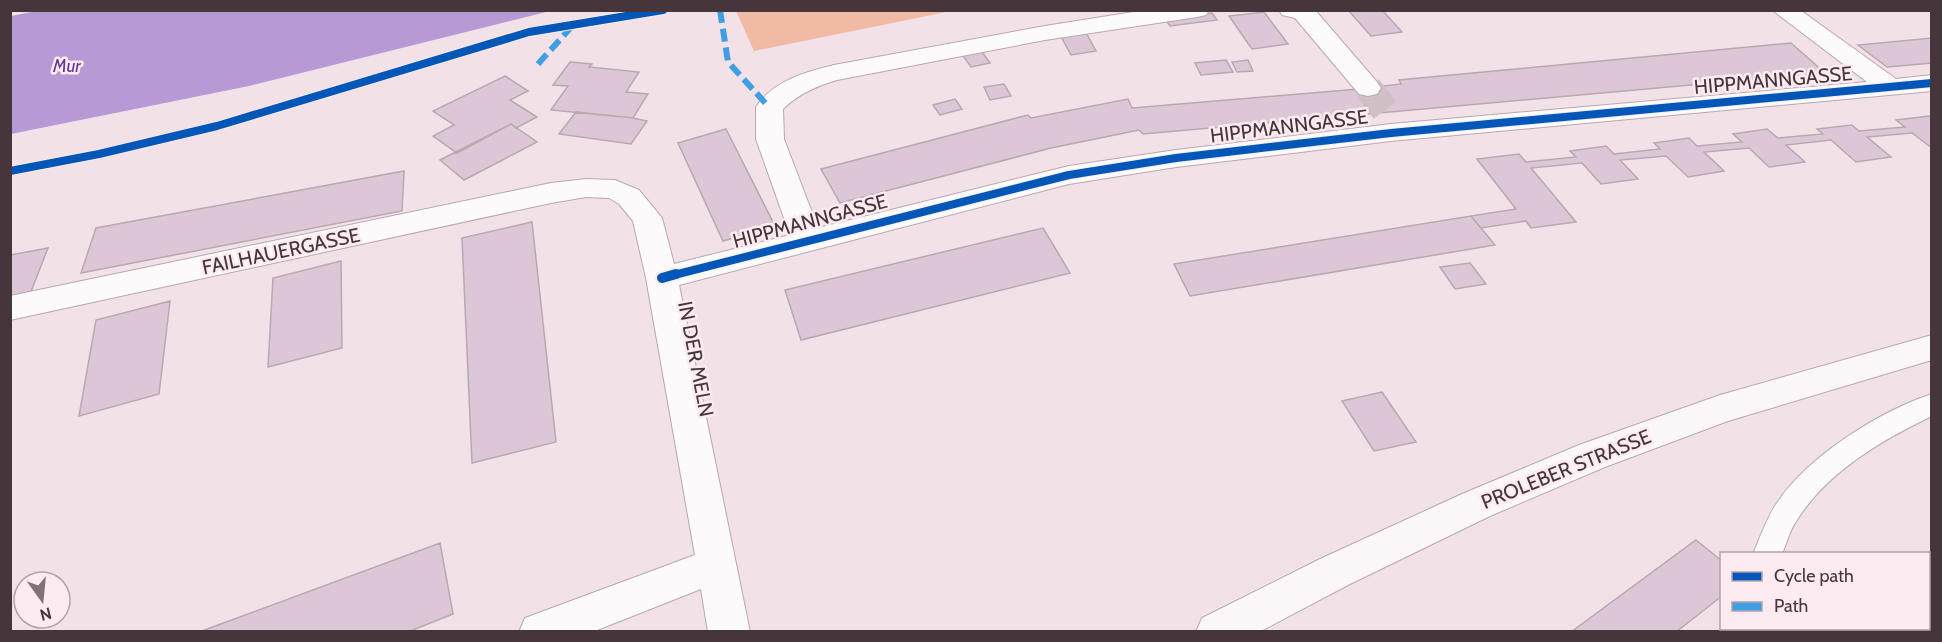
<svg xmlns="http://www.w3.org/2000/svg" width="1942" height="642" font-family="Cabin,sans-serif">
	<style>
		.green { fill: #f1baa4 }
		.water { fill: #b799d6 }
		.building { fill: #ddc7d7; stroke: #b6a9b1; stroke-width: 1.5 }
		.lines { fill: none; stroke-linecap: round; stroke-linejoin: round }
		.minor-tunnel { stroke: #d0bfc5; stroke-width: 28; stroke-dasharray: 28 14; stroke-linecap: butt }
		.service-casing { stroke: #b8a9ae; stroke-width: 2 }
		.minor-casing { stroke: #b8a9ae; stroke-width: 2 }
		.secondary-casing { stroke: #b8a9ae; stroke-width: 2 }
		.service { fill: #fdfafb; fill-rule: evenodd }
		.minor { fill: #fdfafb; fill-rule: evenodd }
		.secondary { fill: #fbf6f7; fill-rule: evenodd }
		.quiet { stroke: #409ee2; stroke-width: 6; stroke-dasharray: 13 6; stroke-linecap: butt }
		.cycleway-far1-casing { stroke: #fcebf1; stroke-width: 10 }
		.cycleway-casing { stroke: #fcebf1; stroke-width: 14 }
		.cycleway-far1 { stroke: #0057b8; stroke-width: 8 }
		.cycleway { stroke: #0057b8; stroke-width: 10 }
		.labels { text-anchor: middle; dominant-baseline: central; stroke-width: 5; stroke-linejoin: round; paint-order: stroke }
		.far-water-label { font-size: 18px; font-style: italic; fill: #66359a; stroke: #fcebf1 }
		.street-label { font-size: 20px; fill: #46363b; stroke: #fcebf1 }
	</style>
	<rect width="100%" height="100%" fill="#f2e1e7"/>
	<path class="green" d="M 736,11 L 951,11 L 754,51 Z"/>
	<path class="water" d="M 42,10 L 550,10 L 550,11 L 249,86 L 11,134 L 11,16 Z"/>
	<path class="building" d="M 1348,10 L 1382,10 L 1402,32 L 1371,36 Z
		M 1264,12 L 1288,44 L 1252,49 L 1229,16 Z
		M 1212,13 L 1217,20 L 1170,26 L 1165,19 Z
		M 1083,27 L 1096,51 L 1071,55 L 1058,31 Z
		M 1932,38 L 1932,63 L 1887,67 L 1858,45 Z
		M 1791,43 L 1825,73 L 1143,134 L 1139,130 L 1051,148 L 840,203 L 821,169 L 1028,115 L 1031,118 L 1128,99 L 1132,108 L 1359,89 L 1401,84 L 1399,80 Z
		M 980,49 L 990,63 L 971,67 L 961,53 Z
		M 1226,60 L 1233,72 L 1201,75 L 1195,63 Z
		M 1248,60 L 1253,71 L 1237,72 L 1232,62 Z
		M 570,62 L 592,64 L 589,67 L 639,72 L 626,92 L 648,94 L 633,118 L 551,110 L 568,86 L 553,85 Z
		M 505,76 L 528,91 L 510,100 L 537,117 L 516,128 L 511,124 L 457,153 L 433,136 L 454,125 L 433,111 Z
		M 1004,84 L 1011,96 L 990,100 L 984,87 Z
		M 955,99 L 962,109 L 940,115 L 933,105 Z
		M 576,112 L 633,118 L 647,121 L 631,144 L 559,134 Z
		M 1929,116 L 1932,117 L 1932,148 L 1912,133 L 1867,137 L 1891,157 L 1856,162 L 1831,140 L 1786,145 L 1805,162 L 1769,167 L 1749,148 L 1704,152 L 1724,171 L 1688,177 L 1666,156 L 1620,160 L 1638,179 L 1601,184 L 1582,163 L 1531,168 L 1576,222 L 1531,228 L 1526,221 L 1481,228 L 1471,216 L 1516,209 L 1477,159 L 1519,154 L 1526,162 L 1576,157 L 1570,151 L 1606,146 L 1614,154 L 1660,149 L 1654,143 L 1689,138 L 1697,146 L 1742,142 L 1733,134 L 1767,129 L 1778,138 L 1823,134 L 1817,129 L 1852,125 L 1859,131 L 1905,127 L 1896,120 Z
		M 511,124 L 537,142 L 464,180 L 440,160 Z
		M 726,129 L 775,226 L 723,241 L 678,143 Z
		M 404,171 L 402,211 L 81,273 L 96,228 Z
		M 1471,216 L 1495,245 L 1190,296 L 1174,264 Z
		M 532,222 L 556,442 L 472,463 L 462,238 Z
		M 1043,228 L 1070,273 L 801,340 L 785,290 Z
		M 48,248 L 30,294 L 10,298 L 10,255 Z
		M 341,261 L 342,348 L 268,367 L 273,278 Z
		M 1470,263 L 1486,284 L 1455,289 L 1440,267 Z
		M 170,301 L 159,394 L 79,416 L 96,320 Z
		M 1382,392 L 1416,442 L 1374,451 L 1342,401 Z
		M 1696,540 L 1722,561 L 1722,596 L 1676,632 L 1571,632 Z
		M 440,543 L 453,614 L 408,632 L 199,632 Z"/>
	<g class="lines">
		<path class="minor-tunnel" d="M 1368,88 L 1387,113"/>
		<g class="service-casing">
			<path id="service" d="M 1932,394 L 1932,416 C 1882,440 1827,472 1797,520 C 1790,530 1787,542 1782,554 L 1753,554 C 1761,536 1767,516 1779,500 C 1810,455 1880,411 1932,394 Z
				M 1740,628 L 1770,628 L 1770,632 L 1740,632 Z"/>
		</g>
		<g class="minor-casing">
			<path id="minor" d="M 1146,10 L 1209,10 L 1206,15 L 1197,17 L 1045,40 L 837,80 C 817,86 798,94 783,109 L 784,139 L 818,228 L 1069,166 L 1176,150 L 1391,124 L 1867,82 L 1772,10 L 1800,10 L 1896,79 L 1932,75 L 1932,91 L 1391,141 L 1176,167 L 1069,184 L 679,285 L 750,632 L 708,632 L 701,589 L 592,632 L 519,632 L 525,618 L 695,555 L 646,278 L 633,221 L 619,204 L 609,198 L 586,197 L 551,203 L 10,320 L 10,296 L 551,183 L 586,179 L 615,180 L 639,190 L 662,218 L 674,264 L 790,235 L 756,139 L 756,107 C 773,81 805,72 834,65 L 1045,26 Z
				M 1279,10 L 1315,10 L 1377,82 L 1381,88 L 1377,94 L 1368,96 L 1359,94 L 1295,18 L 1282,15 Z"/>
		</g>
		<g class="secondary-casing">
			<path id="secondary" d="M 1932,335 L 1932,360 L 1728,421 L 1605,467 L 1490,516 L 1348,585 L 1259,632 L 1196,632 L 1202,618 L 1320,559 L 1462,494 L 1579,445 L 1720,395 Z"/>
		</g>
		<use href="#service" class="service"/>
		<use href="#minor" class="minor"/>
		<use href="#secondary" class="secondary"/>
		<path class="quiet" d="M 720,10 L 728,62 L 769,107
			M 538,64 L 574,24"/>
		<g class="cycleway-far1-casing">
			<path id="cycleway-far1" d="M 10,171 L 99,154 L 217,126 L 529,32 L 663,10
				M 670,276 L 1069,175 L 1176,158 L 1391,133 L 1932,83"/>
		</g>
		<g class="cycleway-casing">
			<path id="cycleway" d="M 662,278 L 676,274"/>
		</g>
		<use href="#cycleway-far1" class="cycleway-far1"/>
		<use href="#cycleway" class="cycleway"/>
	</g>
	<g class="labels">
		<g class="far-water-label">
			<text x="67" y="66">Mur</text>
		</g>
		<g class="street-label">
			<text transform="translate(1773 80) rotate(-5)">HIPPMANNGASSE</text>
			<text transform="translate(1289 126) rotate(-7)">HIPPMANNGASSE</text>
			<text transform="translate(810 221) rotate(-15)">HIPPMANNGASSE</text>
			<text transform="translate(281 251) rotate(-12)">FAILHAUERGASSE</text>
			<text transform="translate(696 359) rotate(79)">IN DER MELN</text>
			<text transform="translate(1566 469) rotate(-22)">PROLEBER STRASSE</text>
		</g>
	</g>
	<rect width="1942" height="642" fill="none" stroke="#46363b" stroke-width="24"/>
	<rect x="1720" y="552" width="210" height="78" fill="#fcebf1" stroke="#b3a3a8" stroke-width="1.5"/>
	<rect x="1732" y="572" width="30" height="9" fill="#0057b8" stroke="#b3a3a8" stroke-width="1.5"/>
	<text x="1774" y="582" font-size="18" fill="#46363b">Cycle path</text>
	<rect x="1732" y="602" width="30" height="9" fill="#409ee2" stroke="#b3a3a8" stroke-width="1.5"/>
	<text x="1774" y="612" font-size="18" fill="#46363b">Path</text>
	<g transform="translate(42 600) rotate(165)"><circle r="28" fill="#fcebf1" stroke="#b3a3a8" stroke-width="1.5"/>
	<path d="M0-4.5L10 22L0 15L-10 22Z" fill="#827277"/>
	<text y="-9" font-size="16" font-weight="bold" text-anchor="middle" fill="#46363b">N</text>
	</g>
</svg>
